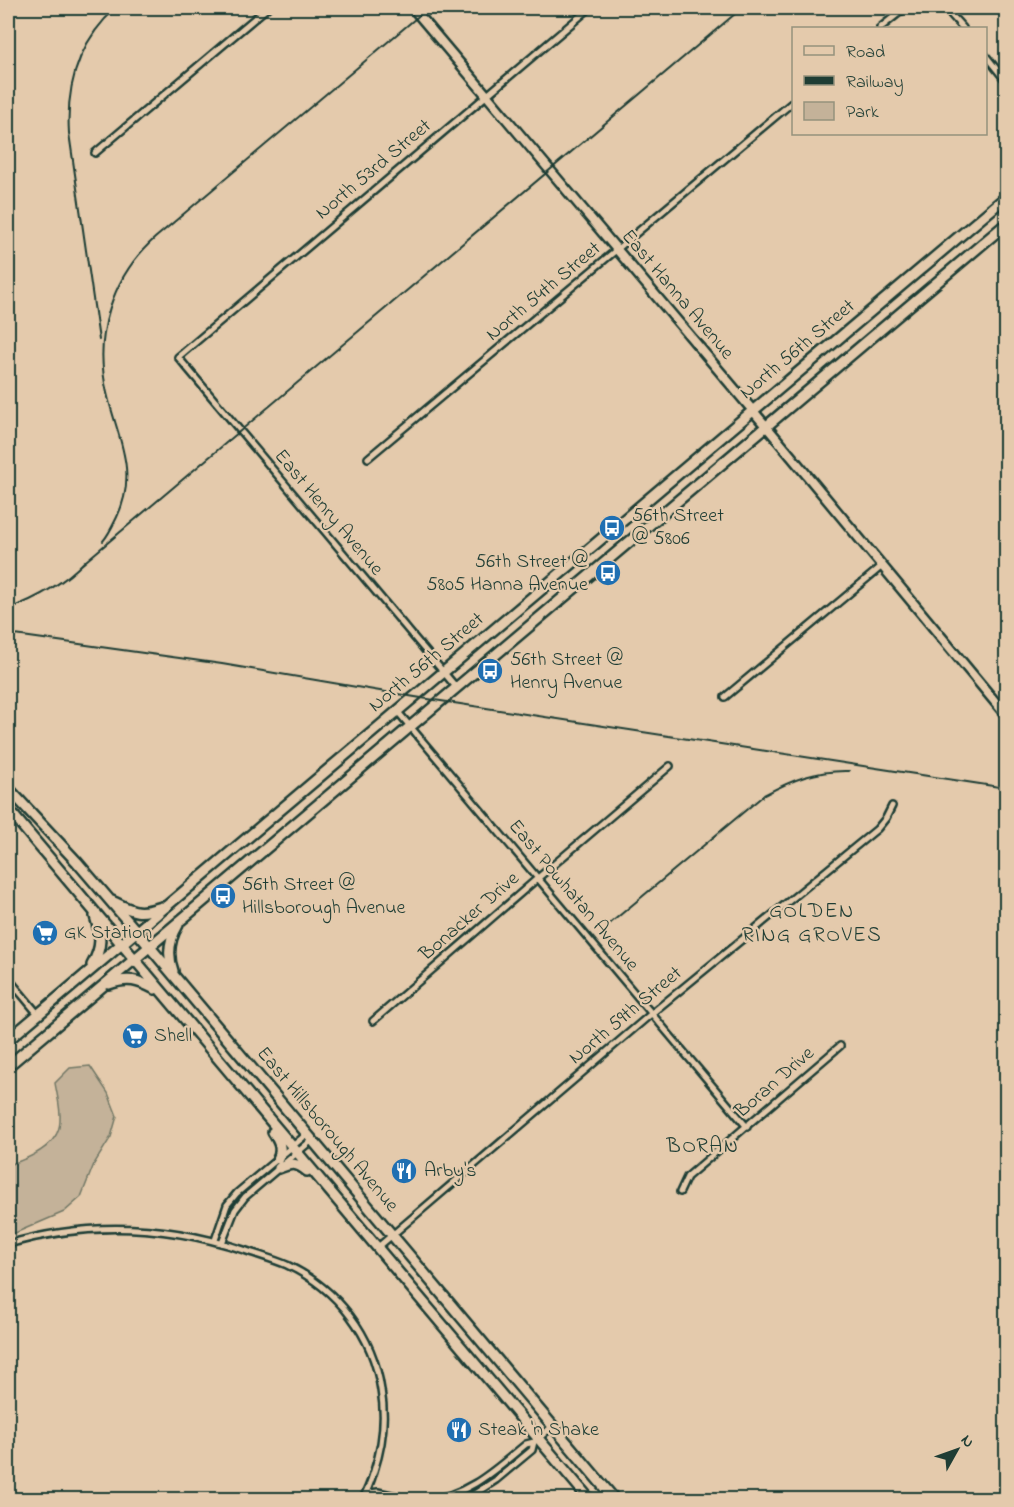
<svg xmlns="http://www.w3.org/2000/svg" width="1014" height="1507" font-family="'Indie Flower',sans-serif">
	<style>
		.green { fill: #c4b299; stroke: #727866; stroke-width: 1.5 }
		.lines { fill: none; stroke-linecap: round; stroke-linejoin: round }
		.street-casing { stroke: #1f3d34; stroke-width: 10 }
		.secondary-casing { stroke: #1f3d34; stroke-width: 13 }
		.primary-casing { stroke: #1f3d34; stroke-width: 14 }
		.street { stroke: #e4caac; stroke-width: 5 }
		.secondary { stroke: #e4caac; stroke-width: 8 }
		.primary { stroke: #e4caac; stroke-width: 9 }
		.rail { stroke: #1f3d34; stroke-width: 2 }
		.labels { text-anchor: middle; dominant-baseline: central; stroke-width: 4.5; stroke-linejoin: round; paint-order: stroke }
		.street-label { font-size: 20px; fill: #1f3d34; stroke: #e4caac }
		.poi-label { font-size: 20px; fill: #1f3d34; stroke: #e4caac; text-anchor: start }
		.neighbourhood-label { font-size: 21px; letter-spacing: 1.5px; fill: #1f3d34; stroke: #e4caac }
	</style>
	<rect width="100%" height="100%" fill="#e4caac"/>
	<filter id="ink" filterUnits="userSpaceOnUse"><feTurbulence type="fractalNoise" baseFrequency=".0167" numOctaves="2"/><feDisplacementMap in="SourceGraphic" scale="12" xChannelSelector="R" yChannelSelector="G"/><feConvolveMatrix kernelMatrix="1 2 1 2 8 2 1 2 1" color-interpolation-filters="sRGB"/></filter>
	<g filter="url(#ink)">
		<path class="green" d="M 90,1066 L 108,1093 L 117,1116 L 111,1137 L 94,1164 L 81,1197 L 64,1212 L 8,1236 L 8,1165 C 28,1159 59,1146 60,1121 C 61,1109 57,1095 55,1083 L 70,1068 Z"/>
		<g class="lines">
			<g class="street-casing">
				<path id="street" d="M 945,8 L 963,28
					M 880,28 L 905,8
					M 986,56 L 1006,81
					M 95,153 L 267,8
					M 368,458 L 794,101
					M 456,687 L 178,357 L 590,8
					M 725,697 L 882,566
					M 398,712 C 515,850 630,989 747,1127
					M 8,978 L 38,1014
					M 373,1021 L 538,878 L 670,766
					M 680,1192 L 687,1177 L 840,1046
					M 215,1240 L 227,1205 L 237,1193 L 307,1134
					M 222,1243 L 235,1210 L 245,1197 L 312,1140
					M 8,1244 C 87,1221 166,1224 244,1250 C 258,1255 273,1259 287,1265 C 338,1289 373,1335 381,1390 C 386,1418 383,1444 374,1471 C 371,1481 368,1490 362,1500
					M 377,1248 L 651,1014 L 877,829 L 886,818 L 892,806
					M 367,1492 L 370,1493 L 378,1492 L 414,1500
					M 426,1500 C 467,1497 497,1468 526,1444 L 534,1442
					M 465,1500 L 496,1480 L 532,1450 L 534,1442 L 553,1426"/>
			</g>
			<g class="secondary-casing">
				<path id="secondary" d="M 413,8 L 776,438 L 1006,715"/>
			</g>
			<g class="primary-casing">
				<path id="primary" d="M 8,788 L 77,862 L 149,946 L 615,1500
					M 8,809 L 590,1500
					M 112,901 C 134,912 138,915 162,907
					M 92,965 C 103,946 101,936 95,916
					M 173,971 C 167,955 169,940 178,925
					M 109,984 C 128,977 138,980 155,989
					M 8,1040 L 1006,197
					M 8,1066 L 1006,224
					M 273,1132 C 279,1141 283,1149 278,1159
					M 279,1168 C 292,1163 296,1162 307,1171"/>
			</g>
			<use href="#street" class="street"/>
			<use href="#secondary" class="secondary"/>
			<use href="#primary" class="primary"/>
			<path class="rail" d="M 99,340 L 69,133 C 66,85 79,41 116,8
				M 103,541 C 109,534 113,525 117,517 C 139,471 117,437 107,393 C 93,335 112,277 155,238 L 428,8
				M 80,566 L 742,8
				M 8,609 C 36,599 64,583 85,561
				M 8,634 L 222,664 L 415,697 L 1006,788
				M 607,926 L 764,795 C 792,780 816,770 849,771"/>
		</g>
	</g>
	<defs>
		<g id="bus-disc" transform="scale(1.35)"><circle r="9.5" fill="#1f6fb2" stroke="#e4caac"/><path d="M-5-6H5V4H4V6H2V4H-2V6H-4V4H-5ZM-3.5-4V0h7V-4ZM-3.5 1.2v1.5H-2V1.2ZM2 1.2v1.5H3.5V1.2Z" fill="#fff"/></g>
		<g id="supermarket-disc" transform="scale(1.35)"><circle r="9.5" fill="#1f6fb2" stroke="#e4caac"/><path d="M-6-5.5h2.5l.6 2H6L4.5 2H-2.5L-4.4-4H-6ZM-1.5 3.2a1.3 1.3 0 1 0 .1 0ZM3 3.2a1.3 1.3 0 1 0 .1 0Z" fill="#fff"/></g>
		<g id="restaurant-disc" transform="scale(1.35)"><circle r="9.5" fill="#1f6fb2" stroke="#e4caac"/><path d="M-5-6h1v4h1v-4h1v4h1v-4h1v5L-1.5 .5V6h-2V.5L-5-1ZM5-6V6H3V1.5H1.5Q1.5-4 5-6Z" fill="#fff"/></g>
	</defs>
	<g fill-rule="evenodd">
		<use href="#bus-disc" x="612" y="528"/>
		<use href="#bus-disc" x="608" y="573"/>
		<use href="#bus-disc" x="490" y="671"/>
		<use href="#bus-disc" x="223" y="896"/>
		<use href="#supermarket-disc" x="45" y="933"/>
		<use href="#supermarket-disc" x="135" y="1036"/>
		<use href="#restaurant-disc" x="404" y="1171"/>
		<use href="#restaurant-disc" x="459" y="1430"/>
	</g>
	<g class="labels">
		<g class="street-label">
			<text transform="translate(374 170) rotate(-40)">North 53rd Street</text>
			<text transform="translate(544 292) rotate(-40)">North 54th Street</text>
			<text transform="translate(677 295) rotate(50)">East Hanna Avenue</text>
			<text transform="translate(798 350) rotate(-40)">North 56th Street</text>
			<text transform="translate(328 513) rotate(50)">East Henry Avenue</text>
			<text transform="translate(427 663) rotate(-40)">North 56th Street</text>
			<text transform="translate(573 896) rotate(50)">East Powhatan Avenue</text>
			<text transform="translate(470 917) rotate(-41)">Bonacker Drive</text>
			<text transform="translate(626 1016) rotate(-40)">North 59th Street</text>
			<text transform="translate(775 1083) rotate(-41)">Boran Drive</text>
			<text transform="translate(327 1130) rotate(50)">East Hillsborough Avenue</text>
		</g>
		<g class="poi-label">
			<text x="632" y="516">56th Street<tspan x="632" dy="23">@ 5806</tspan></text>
			<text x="588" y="562" text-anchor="end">56th Street @<tspan x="588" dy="23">5805 Hanna Avenue</tspan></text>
			<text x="510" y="660">56th Street @<tspan x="510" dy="23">Henry Avenue</tspan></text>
			<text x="242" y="885">56th Street @<tspan x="242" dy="23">Hillsborough Avenue</tspan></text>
			<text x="64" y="933">GK Station</text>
			<text x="154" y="1036">Shell</text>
			<text x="424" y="1171">Arby's</text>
			<text x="478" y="1430">Steak 'n Shake</text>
		</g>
		<g class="neighbourhood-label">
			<text x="812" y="912">GOLDEN<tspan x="812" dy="24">RING GROVES</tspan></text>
			<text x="703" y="1147">BORAN</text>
		</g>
	</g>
	<rect width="1014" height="1507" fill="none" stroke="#e4caac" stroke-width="30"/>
	<rect x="15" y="15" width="984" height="1477" fill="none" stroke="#1f3d34" stroke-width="2" filter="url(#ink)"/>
	<rect x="792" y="27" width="195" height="108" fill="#e4caac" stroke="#95927c" stroke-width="1.5"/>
	<rect x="804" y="46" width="30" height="9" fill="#e4caac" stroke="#95927c" stroke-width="1.5"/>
	<text x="846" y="57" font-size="18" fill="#1f3d34">Road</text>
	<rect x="804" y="76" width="30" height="9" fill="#1f3d34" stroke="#95927c" stroke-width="1.5"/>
	<text x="846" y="87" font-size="18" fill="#1f3d34">Railway</text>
	<rect x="804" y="102" width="30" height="18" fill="#c4b299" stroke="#95927c" stroke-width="1.5"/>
	<text x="846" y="117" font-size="18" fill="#1f3d34">Park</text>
	<g transform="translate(957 1450) rotate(50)" stroke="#e4caac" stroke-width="4.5" paint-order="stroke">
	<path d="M0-4.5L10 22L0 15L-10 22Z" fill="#1f3d34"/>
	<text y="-9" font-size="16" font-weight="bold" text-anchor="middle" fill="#1f3d34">N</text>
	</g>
</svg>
